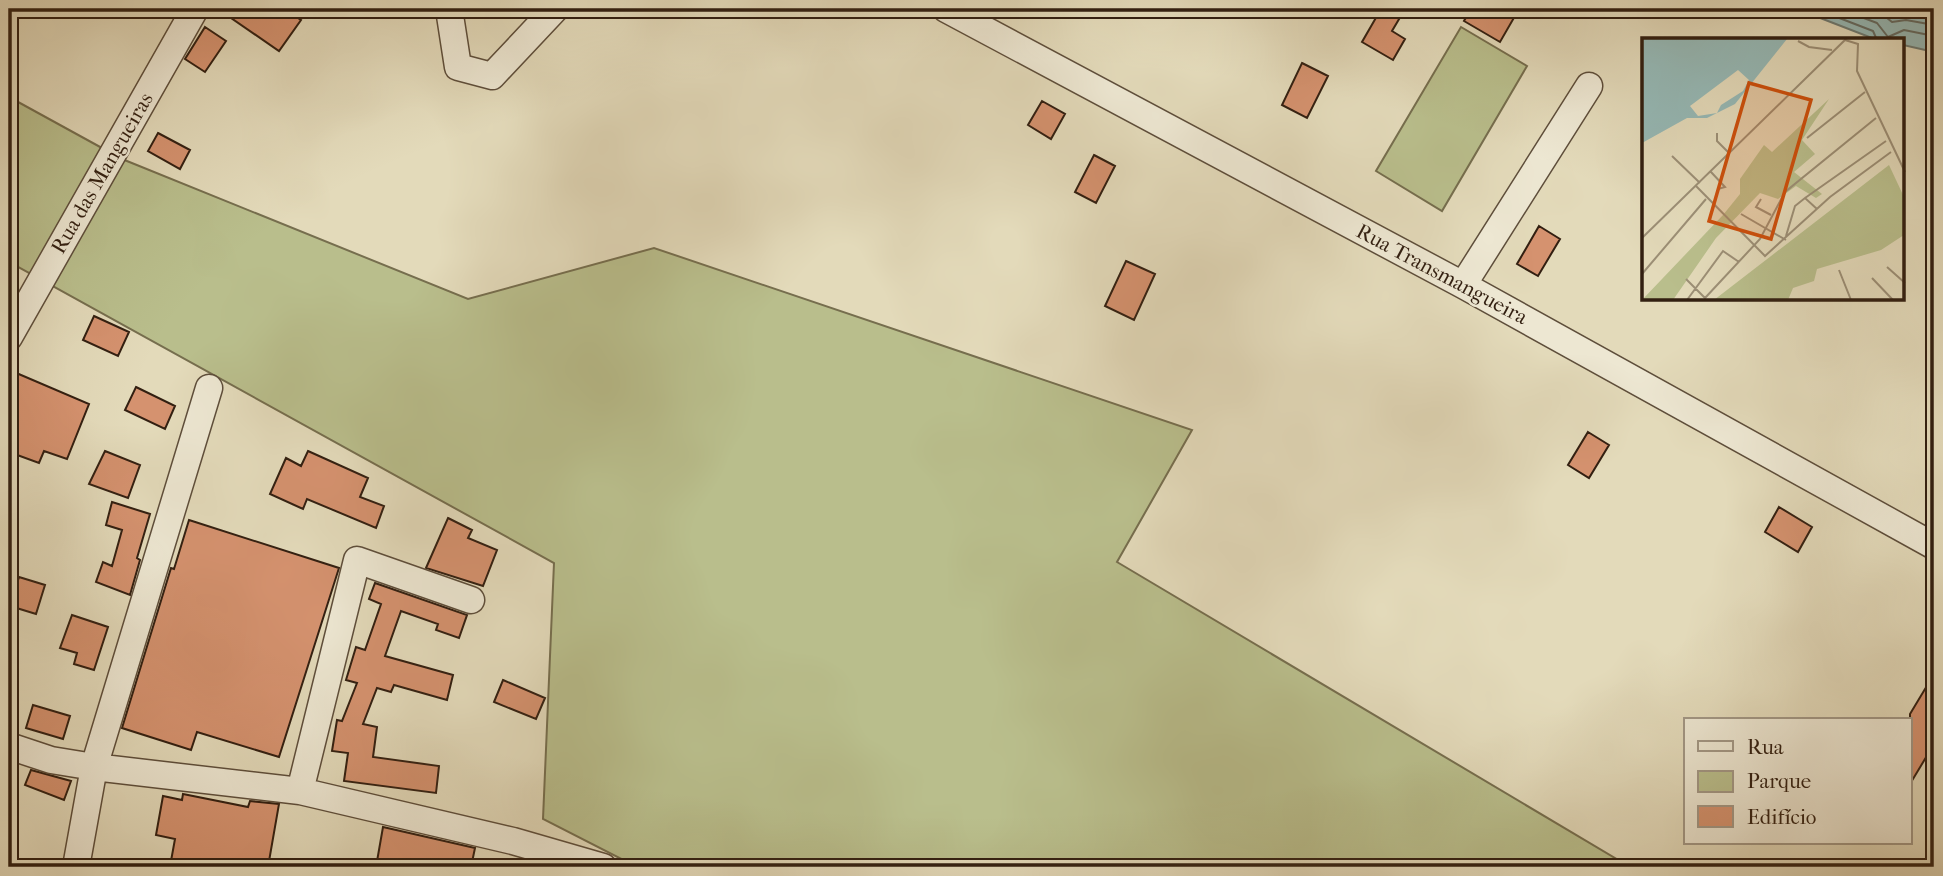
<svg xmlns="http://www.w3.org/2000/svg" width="1943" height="876" font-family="'IM FELL French Canon',serif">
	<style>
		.green { fill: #b9be8c; stroke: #766e4e; stroke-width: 2 }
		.water { fill: #96b9b6; stroke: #6e7b74; stroke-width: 2 }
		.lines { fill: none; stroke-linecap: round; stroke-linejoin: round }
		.shore { stroke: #646c64; stroke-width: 2 }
		.building { fill: #d5926f; stroke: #321f11; stroke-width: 2 }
		.minor-casing { stroke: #5e4e3b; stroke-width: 29 }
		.minor { stroke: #ede7d2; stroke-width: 26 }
		.labels { text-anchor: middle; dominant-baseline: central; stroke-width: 5; stroke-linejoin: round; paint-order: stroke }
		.street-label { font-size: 21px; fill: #321f11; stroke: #ede7d2 }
		.inset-road { fill: none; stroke: #9c8f76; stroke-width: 2 }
		.view { fill: #cd500d; fill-opacity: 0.15; stroke: #cd500d; stroke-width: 3.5 }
		.inset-edge { fill: none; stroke: #321f11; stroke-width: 3.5 }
	</style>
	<rect width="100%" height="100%" fill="#e3daba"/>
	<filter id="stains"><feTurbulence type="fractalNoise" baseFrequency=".00286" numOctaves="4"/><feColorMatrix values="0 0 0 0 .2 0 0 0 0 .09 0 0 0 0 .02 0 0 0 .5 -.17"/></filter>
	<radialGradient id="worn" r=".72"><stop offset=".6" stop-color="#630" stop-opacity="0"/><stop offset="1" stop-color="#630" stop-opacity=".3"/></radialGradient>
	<path class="green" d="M 1461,27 L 1527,66 L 1442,211 L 1376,171 Z
		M 9,97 L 122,159 L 468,299 L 654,248 L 1192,430 L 1117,562 L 1630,867 L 637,867 L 543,819 L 554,563 L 9,262 Z"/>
	<path class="water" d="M 1797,9 L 1934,9 L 1934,52 L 1903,45 L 1903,40 L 1877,40 Z"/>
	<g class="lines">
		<path class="shore" d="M 1816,9 L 1873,31 L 1877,40
			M 1840,9 L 1877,23 L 1888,37 L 1904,30 L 1934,36
			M 1869,9 L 1882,14 L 1892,22 L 1906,20 L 1934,25"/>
	</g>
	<path class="building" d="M 218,9 L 284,9 L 301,20 L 279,51 Z
		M 1381,9 L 1405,9 L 1392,31 L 1405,39 L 1393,60 L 1362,42 Z
		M 1471,9 L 1519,9 L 1500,42 L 1464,21 Z
		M 205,27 L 226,41 L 205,72 L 185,59 Z
		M 1302,63 L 1328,76 L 1307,118 L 1282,105 Z
		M 1042,101 L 1065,114 L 1051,139 L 1028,125 Z
		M 158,133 L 190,150 L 180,169 L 148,151 Z
		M 1094,155 L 1115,166 L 1096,203 L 1075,192 Z
		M 1539,226 L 1560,239 L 1538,276 L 1517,264 Z
		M 1126,261 L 1155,274 L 1134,320 L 1105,306 Z
		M 94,316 L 129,332 L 118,356 L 83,340 Z
		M 14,372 L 89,404 L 67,459 L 44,451 L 39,463 L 9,452 L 9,383 Z
		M 136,387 L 175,406 L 165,429 L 125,410 Z
		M 1588,432 L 1609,445 L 1589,478 L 1568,465 Z
		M 105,451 L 140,465 L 128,498 L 89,484 Z
		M 308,451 L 368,478 L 360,497 L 384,506 L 376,528 L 307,499 L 303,509 L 270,494 L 286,458 L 301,466 Z
		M 112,502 L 150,514 L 137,558 L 140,560 L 130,595 L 96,582 L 103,562 L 112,566 L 122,530 L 106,525 Z
		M 1779,507 L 1812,527 L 1798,552 L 1765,532 Z
		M 448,518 L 472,530 L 468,538 L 497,550 L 483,586 L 426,568 Z
		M 189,520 L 339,568 L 279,757 L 197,732 L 191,750 L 122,728 L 171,568 L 174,569 Z
		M 19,577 L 45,585 L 36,614 L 10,606 Z
		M 375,583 L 467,615 L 459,638 L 436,630 L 438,624 L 401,611 L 385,656 L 453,675 L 447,700 L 394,685 L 391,692 L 377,688 L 363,724 L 377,727 L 373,757 L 439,766 L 436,793 L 344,781 L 348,753 L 332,751 L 337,720 L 342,721 L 357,683 L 346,680 L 356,647 L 365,650 L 381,604 L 369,599 Z
		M 72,615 L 108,627 L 94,670 L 74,664 L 77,653 L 60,648 Z
		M 1934,674 L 1934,744 L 1910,784 L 1910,714 Z
		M 503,680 L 545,698 L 536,719 L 494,702 Z
		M 33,705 L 70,716 L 63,739 L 26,728 Z
		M 31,770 L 71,781 L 64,800 L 25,785 Z
		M 183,794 L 248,807 L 250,801 L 279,804 L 268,867 L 206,867 L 171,861 L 175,839 L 156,835 L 163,796 L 182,800 Z
		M 383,827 L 475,848 L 471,867 L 376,867 Z"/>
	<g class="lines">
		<g class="minor-casing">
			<path id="minor" d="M 449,9 L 458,67 L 492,76 L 555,9
				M 946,9 L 1463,285 L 1934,546
				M 1463,285 L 1589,86
				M 9,337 L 195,9
				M 9,746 L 51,760 L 94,767 L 300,791 L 513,841 L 603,867
				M 300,791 L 357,560 L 471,600
				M 76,867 L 94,767 L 209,388"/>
		</g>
		<use href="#minor" class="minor"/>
	</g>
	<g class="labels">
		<g class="street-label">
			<text transform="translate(102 173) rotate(-60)">Rua das Mangueiras</text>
			<text transform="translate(1442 274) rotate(28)">Rua Transmangueira</text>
		</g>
	</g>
	<g transform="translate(1642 38)">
		<rect width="262" height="262" fill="#e3daba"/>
		<path d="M 187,61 L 160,102 L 173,116 L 152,134 L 180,156 L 174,160 L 154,148 L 136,161 L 118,155 L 74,200 L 31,262 L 0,262 L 81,177 L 98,156 L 98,141 L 122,107 L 130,114 ZM 247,127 L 262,159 L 262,197 L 239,212 L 175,231 L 172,243 L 151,250 L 146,262 L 72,262 Z" fill="#b9be8c"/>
		<path d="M 0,1 L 145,1 L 93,66 L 65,80 L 45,80 L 0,105 ZM 96,32 L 107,42 L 101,53 L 79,67 L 75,75 L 56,78 L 48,68 Z" fill="#96b9b6" fill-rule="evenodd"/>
		<path class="inset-road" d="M 156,3 L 167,9 L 190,12M 75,95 L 75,103 L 87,115M 165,100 L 223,54M 30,118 L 58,145M 69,134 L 83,149 L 76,151M 54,148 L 123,218 L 188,159 L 249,114M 163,160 L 244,103M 119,161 L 114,169 L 129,177M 99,176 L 144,202M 144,198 L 153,168 L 163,160 L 175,171M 0,200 L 203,2 L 216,6 L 215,33 L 263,134M 245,229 L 263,245M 197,232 L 209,262M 0,236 L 64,161M 230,240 L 251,262M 44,241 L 63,260 L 118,201 L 143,154 L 234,80M 45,262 L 81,213 L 97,224"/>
		<path class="view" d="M 107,45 L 169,62 L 129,201 L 67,183 Z"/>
		<rect width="262" height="262" class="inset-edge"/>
	</g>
	<rect width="1943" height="876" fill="none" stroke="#e3daba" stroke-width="35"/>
	<rect x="10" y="10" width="1922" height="855" fill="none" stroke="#321f11" stroke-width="3.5"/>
	<rect x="18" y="18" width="1908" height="841" fill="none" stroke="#321f11" stroke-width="2"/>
	<rect x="1684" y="718" width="228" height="126" fill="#ede7d2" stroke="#a29785" stroke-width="2"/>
	<rect x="1698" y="741" width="35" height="10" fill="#ede7d2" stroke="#a29785" stroke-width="2"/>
	<text x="1747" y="754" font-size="21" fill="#321f11">Rua</text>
	<rect x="1698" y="771" width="35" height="21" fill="#b9be8c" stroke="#a29785" stroke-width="2"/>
	<text x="1747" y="788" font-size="21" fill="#321f11">Parque</text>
	<rect x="1698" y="806" width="35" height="21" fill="#d5926f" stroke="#a29785" stroke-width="2"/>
	<text x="1747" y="824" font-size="21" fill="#321f11">Edifício</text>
	<rect width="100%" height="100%" filter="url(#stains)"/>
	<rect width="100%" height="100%" fill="url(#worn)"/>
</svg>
